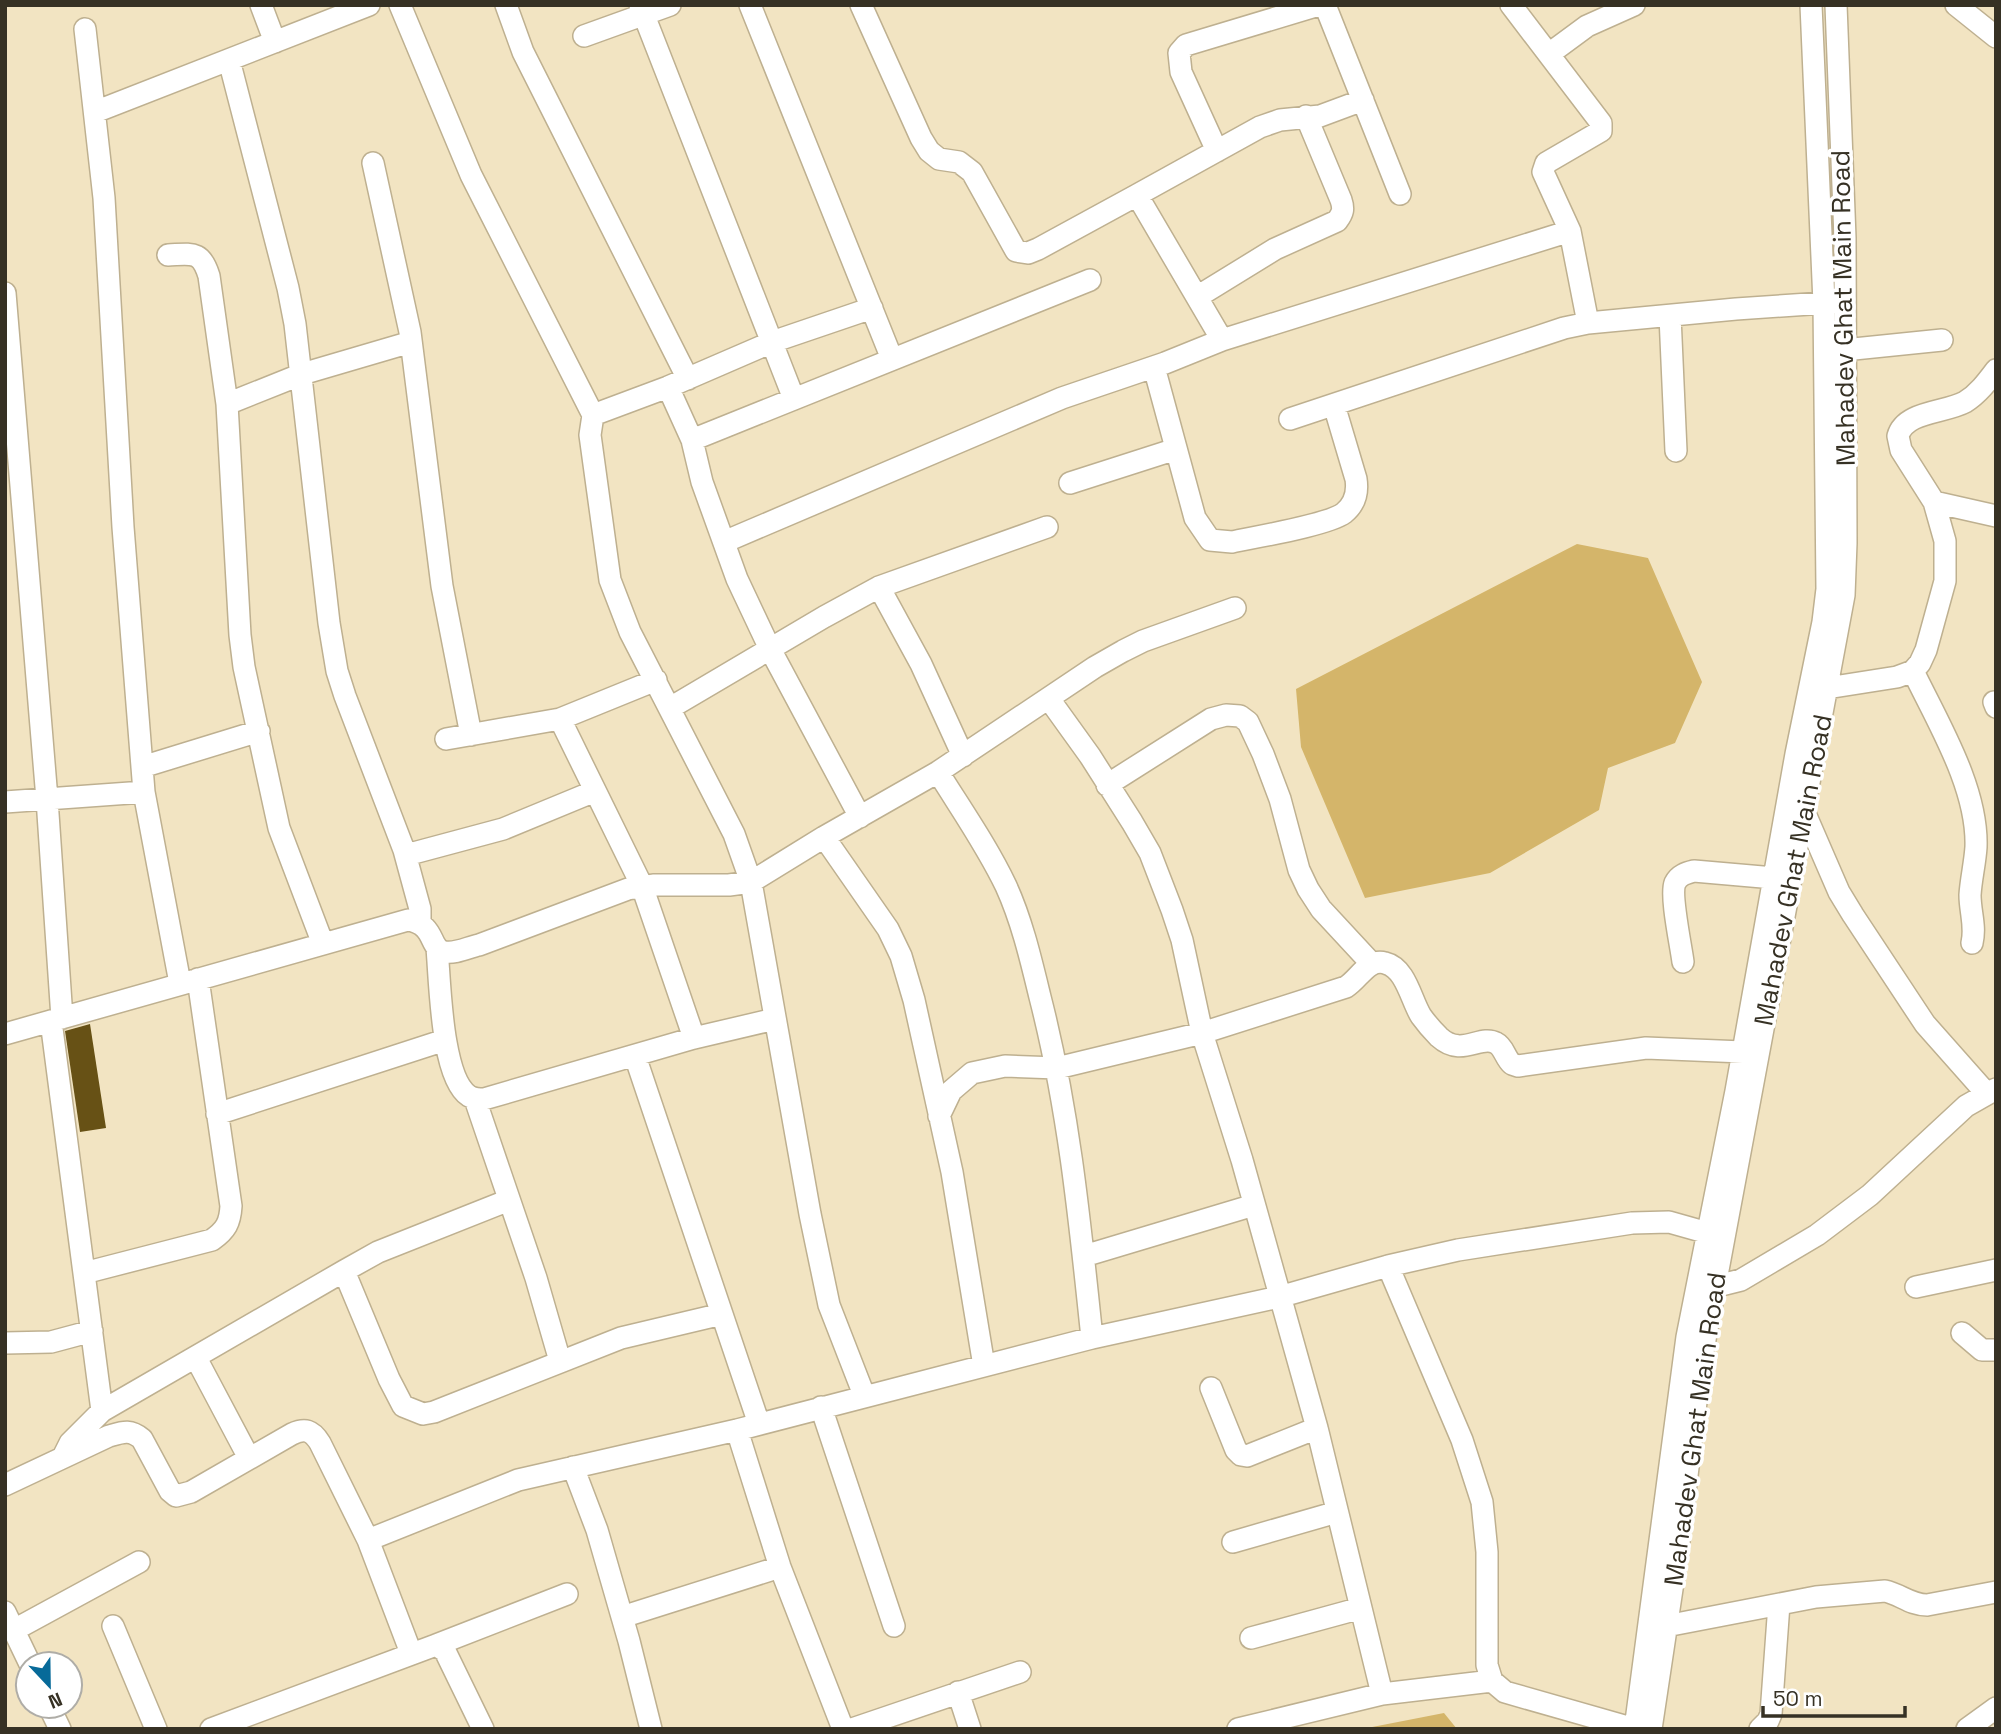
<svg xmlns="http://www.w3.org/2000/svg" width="2001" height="1734" font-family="'Space Grotesk',sans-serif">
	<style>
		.water { fill: #d4b56a }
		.building { fill: #675115 }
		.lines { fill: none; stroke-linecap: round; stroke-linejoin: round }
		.minor-casing { stroke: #beb090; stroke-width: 24 }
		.minor { stroke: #fff; stroke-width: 21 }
		.labels { text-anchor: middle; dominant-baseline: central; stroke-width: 7; stroke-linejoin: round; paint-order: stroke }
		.street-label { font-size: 26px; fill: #363124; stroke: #fff }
	</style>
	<rect width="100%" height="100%" fill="#f2e4c2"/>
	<path class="water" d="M 1577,544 L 1648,558 L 1702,682 L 1675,743 L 1608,768 L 1599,810 L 1490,873 L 1365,898 L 1301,747 L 1296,689 Z
		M 1444,1713 L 1457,1729 L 1362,1729 Z"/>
	<path class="building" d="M 90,1024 L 106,1128 L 80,1132 L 65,1031 Z"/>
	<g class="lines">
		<g class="minor-casing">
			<path id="minor" d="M 261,5 L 275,42
				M 400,5 L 471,175 L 593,415 L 590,435 L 610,580 L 630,632 L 734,834 L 751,882 L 810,1214 L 829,1305 L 864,1395
				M 506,5 L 523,52 L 688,379
				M 640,5 L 794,399
				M 750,5 L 892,359
				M 861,5 L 921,138 L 929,151 L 939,159 L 959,162 L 972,172 L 1016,251 L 1028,253 L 1038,249 L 1137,195
				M 1325,5 L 1400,194
				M 1511,5 L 1601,123 L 1601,131 L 1546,163 L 1543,172 L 1570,231 L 1588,323
				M 1956,5 L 1996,37
				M 85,29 L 104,198 L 123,527 L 144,792 L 180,983
				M 584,36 L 670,5
				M 1549,54 L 1587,26 L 1634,5
				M 229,60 L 288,288 L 295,324 L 329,623 L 337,671 L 345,696 L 404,850 L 420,909 L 420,922
				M 95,112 L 369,5
				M 1217,151 L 1181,72 L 1179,53 L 1186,45 L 1319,5
				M 373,163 L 410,332 L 442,586 L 471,735
				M 168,255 C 192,254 201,250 209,276 L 227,404 L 240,635 L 244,667 L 279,828 L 323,944
				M 5,293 L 47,799 L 62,1018
				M 1197,297 L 1275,249 L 1337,221 C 1343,213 1344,209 1341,200 L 1306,116
				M 1670,316 L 1676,451
				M 1222,340 L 1137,195 L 1260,127 L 1280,120 L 1320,116 L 1363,100
				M 1844,350 L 1942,340
				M 1154,367 L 1195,518 L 1210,540 L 1232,542 C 1255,537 1328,525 1344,513 C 1355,504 1358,492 1356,479 L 1334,405
				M 668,387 L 692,440 L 702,482 L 737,579 L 770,649 L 860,817
				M 227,404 L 302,374 L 411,342
				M 593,415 L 668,387 L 772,342 L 872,308
				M 1290,419 L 1564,328 L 1588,323 L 1736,309 L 1839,302
				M 692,440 L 1090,280
				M 1070,483 L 1176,449
				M 1934,502 L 1996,516
				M 724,542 L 1062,398 L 1165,363 L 1222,340 L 1570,231
				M 879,587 L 921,664 L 963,756
				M 1913,671 C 1938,723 1978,788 1976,847 C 1975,863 1971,879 1970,895 C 1970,912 1976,926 1972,943
				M 1827,688 L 1897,677 L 1913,671 L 1920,663 L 1926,650 L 1945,581 L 1945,541 L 1934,502 L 1901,450 L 1898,436 C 1905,411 1945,413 1965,402 C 1978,394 1987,382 1996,370
				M 1049,699 L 1090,756 L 1132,822 L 1150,853 L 1172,910 L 1182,940 L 1202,1033 L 1242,1160 L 1317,1428 L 1382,1694
				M 1994,702 L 1996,707
				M 670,708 L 824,617 L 879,587 L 1047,527
				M 560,719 L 642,886 L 694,1038
				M 446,739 L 560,719 L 656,680
				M 142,767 L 259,731
				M 938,772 C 961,809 987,846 1006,886 C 1022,921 1031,960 1040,997 C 1069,1110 1080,1223 1092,1338
				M 1107,785 L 1211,719 L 1226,715 L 1240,716 L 1248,722 L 1263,754 L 1280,799 L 1299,870 L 1308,889 L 1321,909 L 1372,964
				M 5,802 L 144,792
				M 1803,809 L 1839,892 L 1853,915 L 1925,1024 L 1987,1094
				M 824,837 L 888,929 L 901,956 L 914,1000 L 952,1172 L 984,1366
				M 406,855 L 503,829 L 595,791
				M 437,948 C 440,980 441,1078 469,1096 C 474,1099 478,1099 484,1099 L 694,1038 L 775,1019
				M 1683,962 C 1681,946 1670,895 1675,883 C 1679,875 1686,873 1694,871 L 1774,878
				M 51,1021 L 102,1411
				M 5,1034 L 408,920 C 437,925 428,949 445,952 C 455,954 469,947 479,945 L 628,889 L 653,885 L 729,885 L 751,882 L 824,837 L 938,772 L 1095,667 L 1123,651 L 1143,641 L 1235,608
				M 635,1056 L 759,1424
				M 475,1099 L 536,1278 L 560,1361
				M 217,1114 L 445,1040
				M 939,1116 L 951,1091 L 972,1073 L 1005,1066 L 1057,1068 L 1202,1033 L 1346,987 C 1359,979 1368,958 1385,963 C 1406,968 1411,1000 1421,1016 C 1426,1023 1433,1031 1439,1037 C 1462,1058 1480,1034 1496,1043 C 1504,1047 1505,1058 1512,1064 L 1518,1066 L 1646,1048 L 1743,1052
				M 1084,1256 L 1254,1205
				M 1388,1266 L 1462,1440 L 1482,1502 L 1487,1552 L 1487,1665 L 1492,1681 L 1505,1692 L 1635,1729
				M 344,1271 L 389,1379 L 403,1406 L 423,1414 L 434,1412 L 621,1338 L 722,1314
				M 84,1273 L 212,1240 C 226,1230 230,1223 231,1206 L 198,979
				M 1704,1283 L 1725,1284 L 1741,1280 L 1817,1235 L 1870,1195 L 1966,1106 L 1996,1089
				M 1916,1287 L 1996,1270
				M 1962,1333 L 1982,1350 L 1996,1350
				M 5,1343 L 51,1342 L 92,1331
				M 196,1358 L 249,1458
				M 1211,1388 L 1236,1450 L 1241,1455 L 1247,1456 L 1317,1428
				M 821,1407 L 894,1626
				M 737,1430 L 780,1567 L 843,1729
				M 63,1457 L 70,1443 L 102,1411 L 344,1271 L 378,1252 L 509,1200
				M 573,1467 L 597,1530 L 629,1641 L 651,1729
				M 5,1485 L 109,1436 C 123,1432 130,1429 142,1439 L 170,1491 L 176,1496 L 191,1492 L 292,1434 C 305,1428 312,1430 320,1443 L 368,1540 L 411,1653
				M 368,1540 L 518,1480 L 737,1430 L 1092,1338 L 1279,1297 L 1388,1266 L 1458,1250 L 1632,1223 L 1669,1222 L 1708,1233
				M 1233,1542 L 1337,1512
				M 5,1612 L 30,1664
				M 622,1617 L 780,1567
				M 113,1626 L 156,1729
				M 1666,1626 L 1816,1597 L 1885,1591 C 1900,1594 1910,1605 1927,1605 L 1996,1592
				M 14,1630 L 139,1562
				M 1251,1638 L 1361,1608
				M 436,1645 L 567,1594
				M 958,1692 L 970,1729
				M 49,1706 L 60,1729
				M 211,1729 L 436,1645 L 445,1651 L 483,1729
				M 852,1729 L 1020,1672
				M 1238,1729 L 1382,1694 L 1492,1681
				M 1635,1729 L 1687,1337 L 1736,1091 L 1796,754 L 1823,622 L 1827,589 L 1824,303 L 1811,5
				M 1651,1729 L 1678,1549 L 1701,1361 L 1844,595 L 1846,543 L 1845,238 L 1836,5
				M 1760,1729 L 1768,1721 L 1771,1714 L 1779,1604
				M 1967,1729 L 1996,1708"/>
		</g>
		<use href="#minor" class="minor"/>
	</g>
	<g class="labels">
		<g class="street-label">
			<text transform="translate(1843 308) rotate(-91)">Mahadev Ghat Main Road</text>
			<text transform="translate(1793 870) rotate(-79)">Mahadev Ghat Main Road</text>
			<text transform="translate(1695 1429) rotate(-82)">Mahadev Ghat Main Road</text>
		</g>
	</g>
	<rect width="2001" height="1734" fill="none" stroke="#363124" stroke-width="14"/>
	<g transform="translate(49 1685) rotate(158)"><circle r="33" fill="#ffffff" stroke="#afada7" stroke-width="2"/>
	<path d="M0-5L12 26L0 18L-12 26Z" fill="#076a99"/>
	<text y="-10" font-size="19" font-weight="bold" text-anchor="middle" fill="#363124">N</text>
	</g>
	<path d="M1763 1706v10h142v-10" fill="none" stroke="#363124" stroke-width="3.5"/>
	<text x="1773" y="1706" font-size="21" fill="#363124" stroke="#ffffff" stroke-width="5" paint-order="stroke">50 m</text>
</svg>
